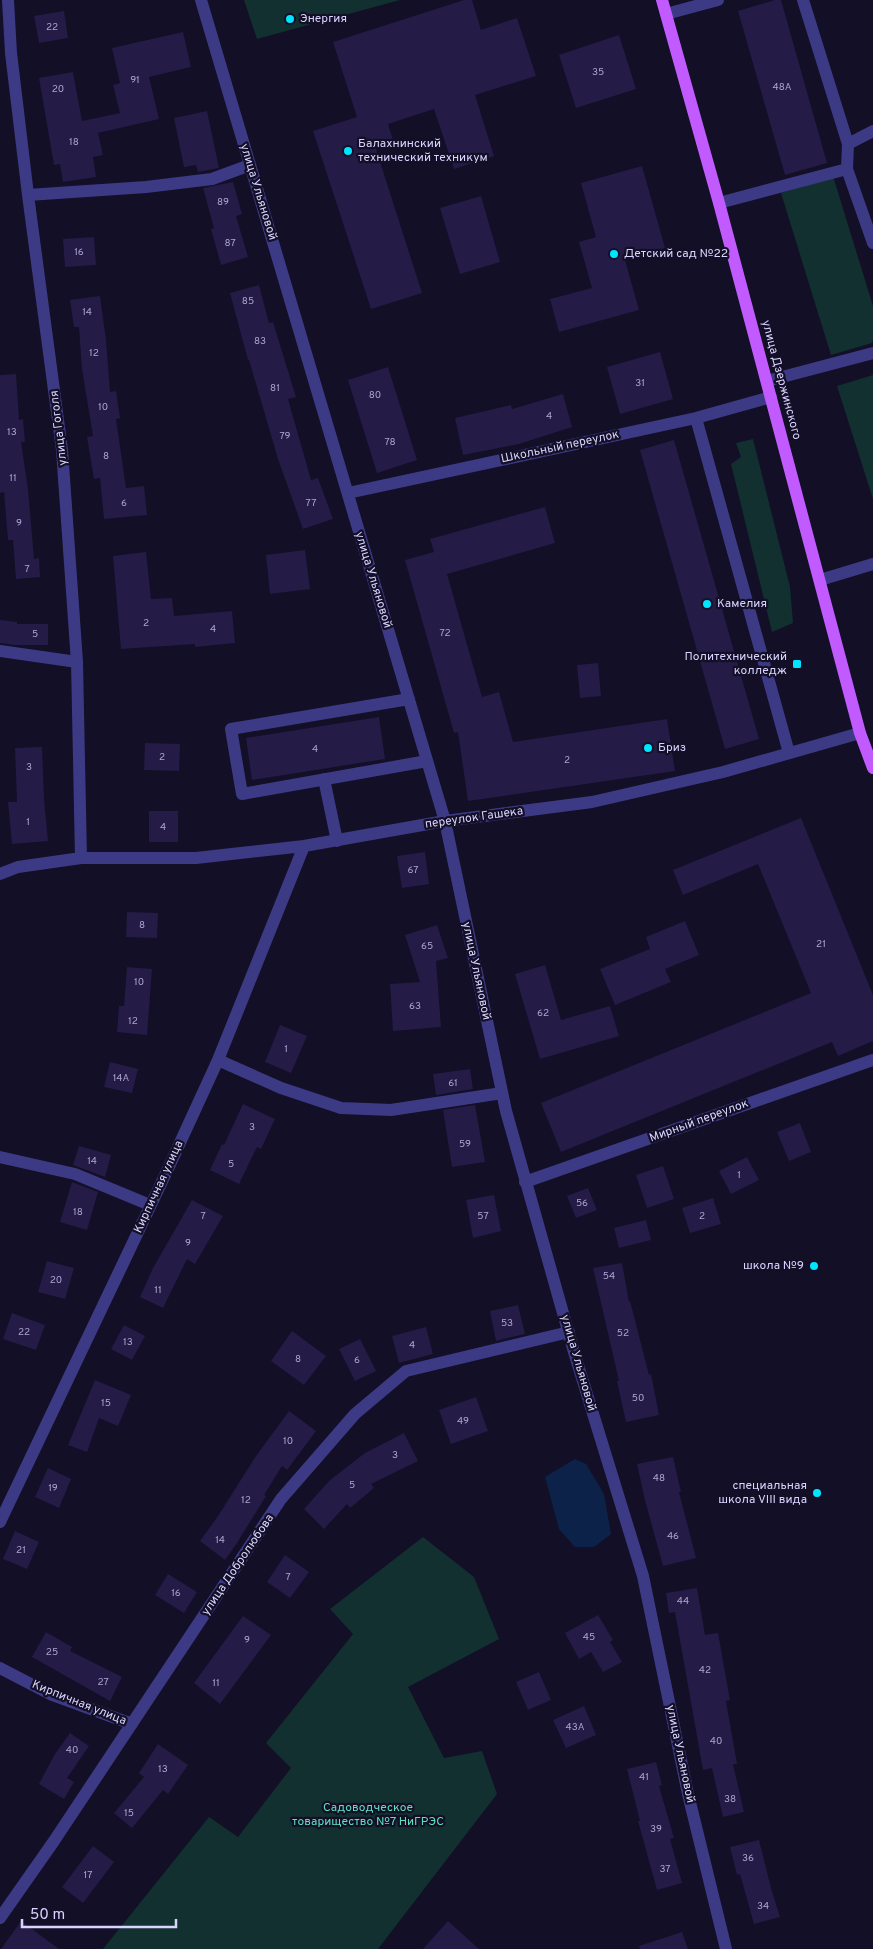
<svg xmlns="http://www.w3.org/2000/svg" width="873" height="1949" font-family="Overpass,sans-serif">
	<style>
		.green { fill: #12302f }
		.water { fill: #0c2248 }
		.building { fill: #241b47 }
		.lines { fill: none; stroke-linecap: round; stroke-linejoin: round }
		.minor { stroke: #3d3a85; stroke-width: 12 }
		.major { stroke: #c25bff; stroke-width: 12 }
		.poi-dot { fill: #00e5ff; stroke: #130f26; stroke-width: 2 }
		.labels { text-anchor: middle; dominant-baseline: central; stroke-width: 4.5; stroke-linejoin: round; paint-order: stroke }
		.number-label { font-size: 10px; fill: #aca6d1 }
		.poi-label { font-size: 12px; fill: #d9d4ff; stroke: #130f26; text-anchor: start }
		.street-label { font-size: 12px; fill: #d9d4ff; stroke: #130f26 }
		.park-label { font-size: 12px; fill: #5fe0c0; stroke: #130f26 }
	</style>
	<rect width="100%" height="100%" fill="#130f26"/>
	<path class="green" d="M 244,0 L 400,0 L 257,39 Z
		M 833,176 L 873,306 L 873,340 L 872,343 L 831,355 L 781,193 Z
		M 873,375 L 873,499 L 837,386 Z
		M 753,439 L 790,587 L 793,623 L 772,632 L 731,464 L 741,457 L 736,443 Z
		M 423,1537 L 474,1577 L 499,1639 L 408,1687 L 444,1758 L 482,1751 L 497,1794 L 378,1949 L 103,1949 L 209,1817 L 238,1837 L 291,1768 L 266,1743 L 353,1634 L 330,1609 Z"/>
	<path class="water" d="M 575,1459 L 586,1464 L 604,1494 L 611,1534 L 594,1547 L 575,1547 L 559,1529 L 545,1477 Z"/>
	<path class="building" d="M 464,0 L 472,0 L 481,30 L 517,18 L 536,76 L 475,95 L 494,156 L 454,169 L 434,109 L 388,124 L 393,140 L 375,146 L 422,293 L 371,309 L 313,131 L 357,117 L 333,42 Z
		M 775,0 L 781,0 L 827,163 L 785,175 L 738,11 Z
		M 64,11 L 68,38 L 39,43 L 34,16 Z
		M 183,32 L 191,67 L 149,77 L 159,119 L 98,133 L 103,155 L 93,157 L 96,177 L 63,182 L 60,164 L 54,165 L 39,78 L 73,72 L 82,121 L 120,113 L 113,85 L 120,83 L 112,48 Z
		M 619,35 L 636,89 L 576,108 L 559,55 Z
		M 207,111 L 219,168 L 198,172 L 196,165 L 184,167 L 174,118 Z
		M 642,166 L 665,248 L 625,260 L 639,310 L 559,332 L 550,299 L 592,288 L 579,242 L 596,237 L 581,183 Z
		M 233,182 L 242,214 L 236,216 L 248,257 L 221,265 L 211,229 L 214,228 L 203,188 Z
		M 481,196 L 500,262 L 460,274 L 440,208 Z
		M 94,237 L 96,265 L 65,267 L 63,239 Z
		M 259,285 L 269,323 L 273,322 L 296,397 L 288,399 L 311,480 L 318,478 L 333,519 L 303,529 L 278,459 L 249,360 L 248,360 L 230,293 Z
		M 100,296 L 106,340 L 110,392 L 116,391 L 120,418 L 116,419 L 126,488 L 144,486 L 147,515 L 104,519 L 100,478 L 94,479 L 87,437 L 93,436 L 82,369 L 79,327 L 74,327 L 70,300 Z
		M 660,352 L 673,399 L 620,414 L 607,367 Z
		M 388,367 L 417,460 L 377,473 L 348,380 Z
		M 16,374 L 19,420 L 23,419 L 25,442 L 21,442 L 28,489 L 34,559 L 39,558 L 40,577 L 16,579 L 13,540 L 8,540 L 4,492 L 0,493 L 0,375 Z
		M 563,394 L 572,427 L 519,444 L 463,455 L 455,418 L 511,405 L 512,409 Z
		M 674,440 L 759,739 L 725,749 L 640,450 Z
		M 545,507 L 555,543 L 447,574 L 482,697 L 499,692 L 513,742 L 667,719 L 675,771 L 468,801 L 458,732 L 454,733 L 405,560 L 434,552 L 430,539 Z
		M 305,550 L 310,589 L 270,594 L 266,555 Z
		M 146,552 L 151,599 L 172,598 L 174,616 L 232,611 L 235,643 L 195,647 L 195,644 L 121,649 L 113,556 Z
		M 0,620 L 17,622 L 17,624 L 48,624 L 48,645 L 15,645 L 0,643 Z
		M 598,663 L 601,696 L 580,698 L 577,665 Z
		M 379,717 L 385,759 L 252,780 L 246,738 Z
		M 145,743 L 180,744 L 179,771 L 144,770 Z
		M 42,747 L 44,799 L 48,841 L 12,844 L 8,802 L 17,802 L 15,748 Z
		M 149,811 L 178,811 L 178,842 L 149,842 Z
		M 801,818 L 873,995 L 873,1041 L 838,1056 L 832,1042 L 561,1152 L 541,1103 L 811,993 L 758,864 L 683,895 L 673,870 Z
		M 425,852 L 429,884 L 402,888 L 397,856 Z
		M 127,912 L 158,913 L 157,938 L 126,937 Z
		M 685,921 L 699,955 L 665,969 L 671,982 L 615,1005 L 600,969 L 650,949 L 646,937 Z
		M 437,925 L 448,958 L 436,961 L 441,1027 L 393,1031 L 390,984 L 420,982 L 405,935 Z
		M 545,965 L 561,1020 L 610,1006 L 619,1036 L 540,1059 L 515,974 Z
		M 127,967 L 152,969 L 147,1035 L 117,1032 L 119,1006 L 124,1006 Z
		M 280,1025 L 307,1036 L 291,1073 L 265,1062 Z
		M 110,1062 L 138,1069 L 132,1093 L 104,1087 Z
		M 470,1069 L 473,1089 L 436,1095 L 433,1074 Z
		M 243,1104 L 275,1119 L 261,1149 L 257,1147 L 239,1184 L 210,1170 L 222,1144 L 224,1145 Z
		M 475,1105 L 485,1162 L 452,1167 L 443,1110 Z
		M 800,1123 L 811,1152 L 789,1161 L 777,1132 Z
		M 79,1146 L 111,1155 L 105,1177 L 73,1165 Z
		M 747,1157 L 759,1180 L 731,1194 L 719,1171 Z
		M 663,1166 L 674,1199 L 647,1208 L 636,1175 Z
		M 72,1182 L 98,1192 L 87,1230 L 60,1222 Z
		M 588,1188 L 597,1210 L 576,1218 L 567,1196 Z
		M 494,1195 L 501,1231 L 473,1238 L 466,1200 Z
		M 713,1198 L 721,1224 L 690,1233 L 682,1208 Z
		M 192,1200 L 223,1216 L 195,1264 L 187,1259 L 163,1308 L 140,1297 L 153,1268 Z
		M 646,1220 L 651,1240 L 619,1248 L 614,1228 Z
		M 47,1261 L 74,1268 L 65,1299 L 38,1292 Z
		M 622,1263 L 629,1302 L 630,1301 L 649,1375 L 651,1374 L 659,1415 L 626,1422 L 617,1381 L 619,1381 L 593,1268 Z
		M 518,1305 L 525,1334 L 496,1341 L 490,1311 Z
		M 12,1313 L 45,1325 L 36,1350 L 3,1339 Z
		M 124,1325 L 145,1336 L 132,1360 L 111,1349 Z
		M 426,1327 L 433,1354 L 399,1363 L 392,1336 Z
		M 292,1331 L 326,1356 L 304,1385 L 271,1361 Z
		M 360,1339 L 376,1371 L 355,1381 L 339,1349 Z
		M 95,1380 L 131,1395 L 118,1426 L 99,1418 L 87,1452 L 68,1445 Z
		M 476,1397 L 488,1431 L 451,1444 L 439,1410 Z
		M 289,1411 L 316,1431 L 287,1470 L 282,1466 L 264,1495 L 266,1496 L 237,1543 L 225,1560 L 200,1541 L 218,1516 L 256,1456 Z
		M 404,1433 L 418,1461 L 371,1484 L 374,1488 L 350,1508 L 347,1504 L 324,1529 L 304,1509 L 329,1481 L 365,1453 Z
		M 673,1457 L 681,1492 L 679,1492 L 696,1558 L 663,1566 L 645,1500 L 637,1464 Z
		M 48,1468 L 71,1479 L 59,1508 L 35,1497 Z
		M 15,1531 L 39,1542 L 27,1569 L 3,1559 Z
		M 285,1555 L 309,1572 L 290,1598 L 267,1582 Z
		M 168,1574 L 197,1592 L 184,1613 L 155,1595 Z
		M 697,1588 L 705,1635 L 718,1633 L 730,1700 L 726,1701 L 737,1764 L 733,1764 L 744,1812 L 723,1817 L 712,1768 L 703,1770 L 675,1612 L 669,1613 L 666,1593 Z
		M 598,1615 L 613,1640 L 610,1642 L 622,1662 L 603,1672 L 591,1652 L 579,1659 L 565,1633 Z
		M 243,1616 L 271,1635 L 220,1704 L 194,1683 Z
		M 46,1632 L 72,1647 L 70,1651 L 122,1677 L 110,1701 L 32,1657 Z
		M 539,1672 L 551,1700 L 528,1710 L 516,1682 Z
		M 584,1706 L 596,1735 L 566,1748 L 553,1720 Z
		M 70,1733 L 89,1746 L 67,1778 L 74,1782 L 64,1799 L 39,1784 L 55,1754 Z
		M 158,1744 L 188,1765 L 168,1794 L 163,1790 L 132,1828 L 114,1813 L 144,1777 L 139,1773 Z
		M 656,1762 L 662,1785 L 659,1786 L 674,1838 L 670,1839 L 682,1883 L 657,1890 L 638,1821 L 640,1821 L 627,1769 Z
		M 759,1840 L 771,1888 L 780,1917 L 754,1924 L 740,1874 L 737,1875 L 730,1847 Z
		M 93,1846 L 114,1862 L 83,1903 L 62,1887 Z
		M 21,1921 L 59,1949 L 1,1949 Z
		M 448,1921 L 479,1949 L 423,1949 Z
		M 682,1932 L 688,1949 L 640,1949 L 639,1946 Z"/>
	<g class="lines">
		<path class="minor" d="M 8,0 L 11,53 L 28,195 L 62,450 L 77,662 L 81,858
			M 201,0 L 445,821 L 506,1111 L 574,1352 L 643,1576 L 688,1794 L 726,1949
			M 803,0 L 848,144
			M 666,14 L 718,0
			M 847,169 L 848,144 L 873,131
			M 28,195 L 146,187 L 212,179 L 250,165
			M 719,203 L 847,169 L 873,243
			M 767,381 L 873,353
			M 696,418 L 789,753
			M 348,493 L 696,418 L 771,397
			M 820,580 L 873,564
			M 0,651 L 77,662
			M 409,699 L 231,729 L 242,794 L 427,761
			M 324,779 L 337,841
			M 0,874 L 18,867 L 81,858 L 196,858 L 304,846 L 445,821 L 592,802 L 723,772 L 860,733
			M 218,1060 L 281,1088 L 341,1108 L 391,1110 L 502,1093
			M 0,1157 L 75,1174 L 150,1205
			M 525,1182 L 873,1060
			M 0,1522 L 167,1171 L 218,1060 L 304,846
			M 0,1668 L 50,1694 L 132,1724
			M 0,1918 L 54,1841 L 281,1499 L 355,1414 L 406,1371 L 569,1332"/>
		<path class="major" d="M 662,0 L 719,203 L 860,733 L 873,768"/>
	</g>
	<g class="poi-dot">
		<circle cx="290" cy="19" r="5"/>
		<circle cx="348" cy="151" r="5"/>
		<circle cx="614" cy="254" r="5"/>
		<circle cx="707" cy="604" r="5"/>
		<rect x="792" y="659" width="10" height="10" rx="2.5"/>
		<circle cx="648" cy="748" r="5"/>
		<circle cx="814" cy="1266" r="5"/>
		<circle cx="817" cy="1493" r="5"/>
	</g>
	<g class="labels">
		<g class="number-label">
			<text x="52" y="27">22</text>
			<text x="598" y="72">35</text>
			<text x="135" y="80">91</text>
			<text x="782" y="87">48А</text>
			<text x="58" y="89">20</text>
			<text x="74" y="142">18</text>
			<text x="223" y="202">89</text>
			<text x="230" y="243">87</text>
			<text x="79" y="252">16</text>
			<text x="248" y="301">85</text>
			<text x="87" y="312">14</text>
			<text x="260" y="341">83</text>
			<text x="94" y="353">12</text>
			<text x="640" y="383">31</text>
			<text x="275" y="388">81</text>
			<text x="375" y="395">80</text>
			<text x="103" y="407">10</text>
			<text x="549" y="416">4</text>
			<text x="12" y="432">13</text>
			<text x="285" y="436">79</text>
			<text x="390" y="442">78</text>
			<text x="106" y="456">8</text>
			<text x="13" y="478">11</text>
			<text x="124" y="503">6</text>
			<text x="311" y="503">77</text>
			<text x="19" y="523">9</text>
			<text x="27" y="569">7</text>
			<text x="146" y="623">2</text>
			<text x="213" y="629">4</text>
			<text x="445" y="633">72</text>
			<text x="35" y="634">5</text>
			<text x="315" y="749">4</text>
			<text x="162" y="757">2</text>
			<text x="567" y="760">2</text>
			<text x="29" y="767">3</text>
			<text x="28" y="822">1</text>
			<text x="163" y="827">4</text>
			<text x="413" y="870">67</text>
			<text x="142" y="925">8</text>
			<text x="821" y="944">21</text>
			<text x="427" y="946">65</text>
			<text x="139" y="982">10</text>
			<text x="415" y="1006">63</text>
			<text x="543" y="1013">62</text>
			<text x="133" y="1021">12</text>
			<text x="286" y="1049">1</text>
			<text x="121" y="1078">14А</text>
			<text x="453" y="1083">61</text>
			<text x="252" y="1127">3</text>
			<text x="465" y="1144">59</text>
			<text x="92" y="1161">14</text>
			<text x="231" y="1164">5</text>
			<text x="739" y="1175">1</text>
			<text x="582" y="1203">56</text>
			<text x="78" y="1212">18</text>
			<text x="203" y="1216">7</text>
			<text x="483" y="1216">57</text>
			<text x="702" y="1216">2</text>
			<text x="188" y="1243">9</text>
			<text x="609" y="1276">54</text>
			<text x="56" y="1280">20</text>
			<text x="158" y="1290">11</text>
			<text x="507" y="1323">53</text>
			<text x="24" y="1332">22</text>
			<text x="623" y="1333">52</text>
			<text x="128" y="1342">13</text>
			<text x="412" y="1345">4</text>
			<text x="298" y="1359">8</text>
			<text x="357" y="1360">6</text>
			<text x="638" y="1398">50</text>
			<text x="106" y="1403">15</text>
			<text x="463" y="1421">49</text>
			<text x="288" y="1441">10</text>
			<text x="395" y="1455">3</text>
			<text x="659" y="1478">48</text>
			<text x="352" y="1485">5</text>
			<text x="53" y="1488">19</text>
			<text x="246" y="1500">12</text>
			<text x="673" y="1536">46</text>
			<text x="220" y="1540">14</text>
			<text x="21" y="1550">21</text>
			<text x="288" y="1577">7</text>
			<text x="176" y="1593">16</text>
			<text x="683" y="1601">44</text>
			<text x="589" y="1637">45</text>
			<text x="247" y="1640">9</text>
			<text x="52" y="1652">25</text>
			<text x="705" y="1670">42</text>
			<text x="103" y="1682">27</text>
			<text x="216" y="1683">11</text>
			<text x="575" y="1727">43А</text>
			<text x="716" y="1741">40</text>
			<text x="72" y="1750">40</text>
			<text x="163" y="1769">13</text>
			<text x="644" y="1777">41</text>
			<text x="730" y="1799">38</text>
			<text x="129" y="1813">15</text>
			<text x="656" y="1829">39</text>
			<text x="748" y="1858">36</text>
			<text x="665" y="1869">37</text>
			<text x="88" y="1875">17</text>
			<text x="763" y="1906">34</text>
		</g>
		<g class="poi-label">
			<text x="300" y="19">Энергия</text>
			<text x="358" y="144">Балахнинский<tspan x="358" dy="14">технический техникум</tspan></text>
			<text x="624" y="254">Детский сад №22</text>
			<text x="717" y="604">Камелия</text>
			<text x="787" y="657" text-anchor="end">Политехнический<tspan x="787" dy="14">колледж</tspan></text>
			<text x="658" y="748">Бриз</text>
			<text x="804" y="1266" text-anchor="end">школа №9</text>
			<text x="807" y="1486" text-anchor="end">специальная<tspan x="807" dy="14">школа VIII вида</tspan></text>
		</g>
		<g class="street-label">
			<text transform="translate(258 192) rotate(73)">улица Ульяновой</text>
			<text transform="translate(781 380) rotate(75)">улица Дзержинского</text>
			<text transform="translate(59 428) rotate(-97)">улица Гоголя</text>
			<text transform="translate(560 447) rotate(-12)">Школьный переулок</text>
			<text transform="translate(373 580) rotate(73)">улица Ульяновой</text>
			<text transform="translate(474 818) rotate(-8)">переулок Гашека</text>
			<text transform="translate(476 971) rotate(78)">улица Ульяновой</text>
			<text transform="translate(699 1121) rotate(-20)">Мирный переулок</text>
			<text transform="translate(159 1187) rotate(-65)">Кирпичная улица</text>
			<text transform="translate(578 1363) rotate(74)">улица Ульяновой</text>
			<text transform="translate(238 1565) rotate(-56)">улица Добролюбова</text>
			<text transform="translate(79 1703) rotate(22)">Кирпичная улица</text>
			<text transform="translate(680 1754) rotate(78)">улица Ульяновой</text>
		</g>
		<g class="park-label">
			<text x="368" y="1808">Садоводческое<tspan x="368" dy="14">товарищество №7 НиГРЭС</tspan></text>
		</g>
	</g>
	<path d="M22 1919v8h154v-8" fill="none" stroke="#d9d4ff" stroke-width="2.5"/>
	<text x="30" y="1919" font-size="15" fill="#d9d4ff" stroke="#130f26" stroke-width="4" paint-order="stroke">50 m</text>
</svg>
